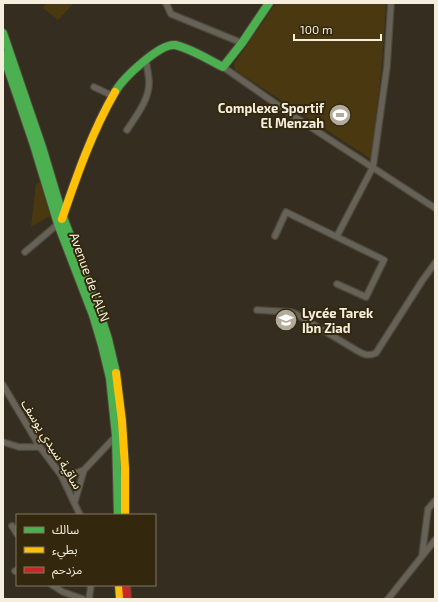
<svg xmlns="http://www.w3.org/2000/svg" width="438" height="602" font-family="'Exo 2','Noto Sans Arabic',sans-serif">
	<style>
		.green { fill: #4a3910 }
		.lines { fill: none; stroke-linecap: round; stroke-linejoin: round }
		.street-casing { stroke: #4f493d; stroke-width: 8 }
		.fast-casing { stroke: #4f493d; stroke-width: 10 }
		.slow-casing { stroke: #4f493d; stroke-width: 10 }
		.jam-casing { stroke: #4f493d; stroke-width: 10 }
		.street { stroke: #666257; stroke-width: 5.5 }
		.fast { stroke: #4caf50; stroke-width: 8 }
		.slow { stroke: #ffc107; stroke-width: 8 }
		.jam { stroke: #c62828; stroke-width: 8 }
		.labels { text-anchor: middle; dominant-baseline: central; stroke-width: 4; stroke-linejoin: round; paint-order: stroke }
		.poi-label { font-size: 13px; font-weight: bold; fill: #f5eede; stroke: #33280e; text-anchor: end }
		.street-label { font-size: 13px; fill: #f5eede; stroke: #33280e }
	</style>
	<rect width="100%" height="100%" fill="#352e20"/>
	<path class="green" d="M 47,3 L 74,3 L 58,20 L 43,8 Z
		M 276,3 L 386,3 L 382,63 L 371,159 L 235,70 L 234,64 Z
		M 40,182 L 50,216 L 31,227 L 36,184 Z"/>
	<g class="lines">
		<g class="street-casing">
			<path id="street" d="M 166,3 L 171,14 L 242,43
				M 223,67 L 292,115 L 435,208
				M 94,87 L 113,96
				M 127,130 C 136,116 149,100 149,83 C 149,75 147,68 146,61
				M 275,236 L 286,212 L 384,260 L 366,297 L 337,284
				M 337,236 L 373,167 L 387,66 L 391,3
				M 25,252 L 58,224
				M 257,310 L 291,312 L 296,314 L 356,350 C 363,354 368,357 376,353 L 422,281 L 435,263
				M 3,385 L 40,447 L 61,475 L 80,515
				M 3,442 L 19,447 L 40,447
				M 61,475 L 73,474 L 84,470 L 116,436 L 117,436
				M 75,501 L 84,470
				M 12,526 L 17,534
				M 422,556 L 428,509 L 435,501
				M 15,571 L 17,570
				M 52,585 L 63,592 L 83,599
				M 89,599 L 91,585
				M 388,599 L 435,540"/>
		</g>
		<g class="fast-casing">
			<path id="fast" d="M 3,33 L 42,147 L 63,217 L 100,314 L 108,339 L 116,373
				M 3,54 L 34,145 L 58,224 L 93,315 L 102,345 L 110,378 L 116,436 L 118,515
				M 115,92 C 123,78 160,43 175,45 C 190,48 209,60 223,67 L 242,43 L 269,3"/>
		</g>
		<g class="slow-casing">
			<path id="slow" d="M 62,219 C 77,175 92,132 115,92
				M 116,373 L 122,421 L 125,468 L 125,515
				M 119,585 L 120,599"/>
		</g>
		<g class="jam-casing">
			<path id="jam" d="M 126,585 L 127,599"/>
		</g>
		<use href="#street" class="street"/>
		<use href="#fast" class="fast"/>
		<use href="#slow" class="slow"/>
		<use href="#jam" class="jam"/>
	</g>
	<defs>
		<g id="stadium-disc" transform="scale(1.15)"><circle r="9.5" fill="#b2ab9c" stroke="#33280e"/><path d="M0-5a6.5 5 0 1 0 0 10a6.5 5 0 1 0 0-10ZM-3.5-1.8h7v3.6h-7Z" fill="#fff"/></g>
		<g id="school-disc" transform="scale(1.15)"><circle r="9.5" fill="#b2ab9c" stroke="#33280e"/><path d="M0-5L7-2L0 1L-7-2ZM-4 1L0 2.5L4 1V4Q0 6-4 4Z" fill="#fff"/></g>
	</defs>
	<g fill-rule="evenodd">
		<use href="#stadium-disc" x="340" y="115"/>
		<use href="#school-disc" x="286" y="320"/>
	</g>
	<g class="labels">
		<g class="poi-label">
			<text x="324" y="108">Complexe Sportif<tspan x="324" dy="15">El Menzah</tspan></text>
			<text x="302" y="313" text-anchor="start">Lycée Tarek<tspan x="302" dy="15">Ibn Ziad</tspan></text>
		</g>
		<g class="street-label">
			<text transform="translate(90 277) rotate(70)">Avenue de l'ALN</text>
			<text transform="translate(52 444) rotate(58)">ساقية سيدي يوسف</text>
		</g>
	</g>
	<rect width="438" height="602" fill="none" stroke="#f5eede" stroke-width="8"/>
	<rect x="16" y="514" width="140" height="72" fill="#33280e" stroke="#817761"/>
	<rect x="24" y="527" width="20" height="6" fill="#4caf50" stroke="#817761"/>
	<text x="52" y="534" font-size="12" fill="#f5eede">سالك</text>
	<rect x="24" y="547" width="20" height="6" fill="#ffc107" stroke="#817761"/>
	<text x="52" y="554" font-size="12" fill="#f5eede">بطيء</text>
	<rect x="24" y="567" width="20" height="6" fill="#c62828" stroke="#817761"/>
	<text x="52" y="574" font-size="12" fill="#f5eede">مزدحم</text>
	<path d="M294 34v6h87v-6" fill="none" stroke="#f5eede" stroke-width="2"/>
	<text x="300" y="34" font-size="12" fill="#f5eede" stroke="#33280e" stroke-width="3" paint-order="stroke">100 m</text>
</svg>
